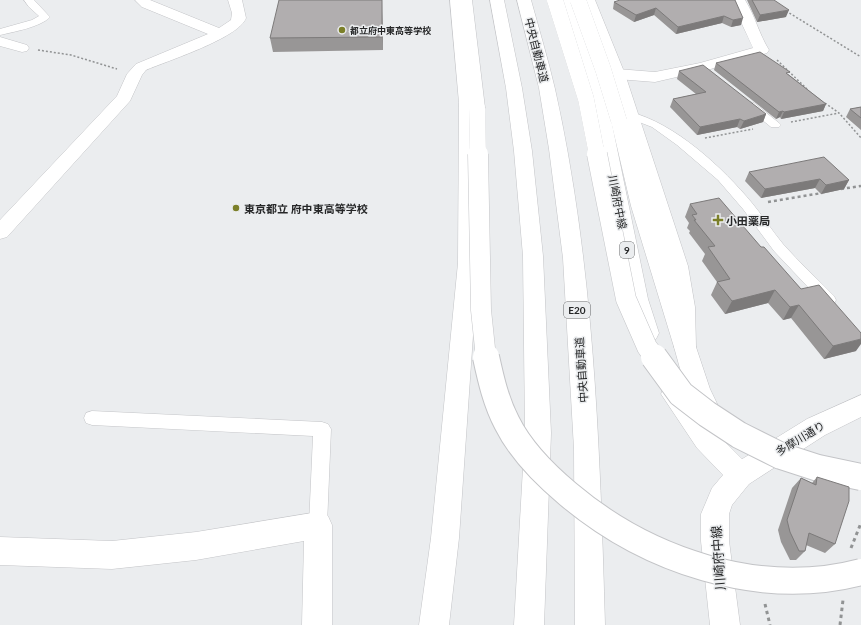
<svg xmlns="http://www.w3.org/2000/svg" width="861" height="625" font-family="Lato,'Noto Sans JP',sans-serif">
	<style>
		.lines { fill: none; stroke-linecap: round; stroke-linejoin: round }
		.lane-casing { stroke: #c3c4c7; stroke-width: 1 }
		.street-casing { stroke: #c3c4c7; stroke-width: 1 }
		.secondary-casing { stroke: #c3c4c7; stroke-width: 1 }
		.primary-casing { stroke: #c3c4c7; stroke-width: 1 }
		.highway-casing { stroke: #c3c4c7; stroke-width: 1 }
		.path-far2 { stroke: #919394; stroke-width: 1.5; stroke-dasharray: 2 2; stroke-linecap: butt }
		.path-far1 { stroke: #919394; stroke-width: 2.5; stroke-dasharray: 3 3; stroke-linecap: butt }
		.path { stroke: #919394; stroke-width: 3; stroke-dasharray: 3.5 3.5; stroke-linecap: butt }
		.lane { fill: #fff; fill-rule: evenodd }
		.street { fill: #fff; fill-rule: evenodd }
		.secondary { fill: #fff; fill-rule: evenodd }
		.primary { fill: #fff; fill-rule: evenodd }
		.highway { fill: #fff; fill-rule: evenodd }
		.highway-bridge-far2-casing { stroke: #c3c4c7; stroke-width: 16; stroke-linecap: butt }
		.highway-bridge-far1-casing { stroke: #c3c4c7; stroke-width: 21; stroke-linecap: butt }
		.highway-bridge-casing { stroke: #c3c4c7; stroke-width: 28; stroke-linecap: butt }
		.highway-bridge-far2 { stroke: #fff; stroke-width: 16 }
		.highway-bridge-far1 { stroke: #fff; stroke-width: 20 }
		.highway-bridge { stroke: #fff; stroke-width: 26 }
		.wall { fill: #989696 }
		.shaded-wall { fill: #7c7a7a }
		.building { fill: #b1aeaf; stroke: #7c7a7a }
		.poi-dot { fill: #7b7f29; stroke: #ebedef; stroke-width: 1.5 }
		.labels { text-anchor: middle; dominant-baseline: central; stroke-width: 3; stroke-linejoin: round; paint-order: stroke }
		.far-poi-label { font-size: 9px; font-weight: bold; fill: #262728; stroke: #ebedef; text-anchor: start }
		.shield { fill: #ebedef; stroke: #616264; stroke-width: 1 }
		.shield-label { font-size: 10px; font-weight: bold; fill: #262728 }
		.street-label { font-size: 11px; fill: #262728; stroke: #ebedef }
		.poi-label { font-size: 11px; font-weight: bold; fill: #262728; stroke: #ebedef; text-anchor: start }
		.near-street-label { font-size: 13px; fill: #262728; stroke: #ebedef }
	</style>
	<rect width="100%" height="100%" fill="#ebedef"/>
	<g class="lines">
		<g class="lane-casing">
			<path id="lane" d="M 24,0 L 34,0 L 48,15 L 50,17 C 41,27 13,32 0,35 L 0,29 L 32,20 L 39,16 L 29,7 Z
				M 750,102 L 754,103 L 779,123 L 781,125 L 779,127 L 771,127 L 746,107 L 744,105 L 746,103 Z
				M 630,112 C 675,123 723,168 752,203 C 763,216 772,231 783,244 C 799,262 817,279 834,296 L 836,300 L 834,304 L 829,305 L 824,304 L 774,251 L 743,209 L 718,180 L 677,145 L 652,127 L 626,117 L 624,115 L 626,113 Z
				M 92,411 L 322,422 L 328,424 L 331,429 L 327,525 L 325,531 L 318,534 L 311,531 L 309,525 L 313,436 L 92,425 L 86,423 L 84,418 L 86,413 Z"/>
		</g>
		<g class="street-casing">
			<path id="street" d="M 135,0 L 150,0 L 219,28 L 231,20 L 232,13 L 228,0 L 242,0 L 246,18 C 239,38 167,61 146,70 L 142,75 L 130,101 L 7,237 L 0,239 L 0,220 L 117,96 L 127,74 L 136,64 L 208,34 L 142,7 Z
				M 450,0 L 464,0 L 475,103 L 478,263 L 459,538 L 449,625 L 419,625 L 431,538 L 458,263 L 459,103 Z
				M 731,0 L 745,0 C 755,16 759,34 769,50 L 767,53 L 707,70 L 655,82 L 617,79 L 612,77 L 609,74 L 612,71 L 617,69 L 655,72 L 700,63 L 753,48 Z
				M 0,37 L 27,45 L 29,48 L 27,51 L 22,52 L 0,46 Z
				M 318,512 L 328,516 L 332,525 L 332,625 L 302,625 L 304,541 L 196,560 L 112,569 L 0,565 L 0,537 L 112,541 L 196,532 Z"/>
		</g>
		<g class="secondary-casing">
			<path id="secondary" d="M 861,395 L 861,417 L 825,435 L 749,484 L 740,487 L 731,484 L 727,475 L 731,466 L 807,419 Z"/>
		</g>
		<g class="primary-casing">
			<path id="primary" d="M 561,0 L 575,0 L 606,95 L 648,299 L 659,333 L 656,339 L 648,342 L 640,339 L 626,299 L 590,95 Z
				M 581,0 L 595,0 L 625,74 L 688,266 L 695,307 L 696,347 L 710,389 L 724,418 L 721,426 L 712,429 L 749,466 L 753,475 L 749,484 L 732,505 L 729,514 L 729,541 L 740,625 L 710,625 L 701,541 L 701,514 L 712,488 L 723,475 L 697,448 L 661,394 L 664,387 C 678,382 682,388 690,398 L 686,390 L 674,347 L 673,307 L 668,266 L 609,74 Z"/>
		</g>
		<g class="highway-casing">
			<path id="highway" d="M 458,0 L 472,0 L 485,108 L 483,111 L 477,113 L 471,111 L 469,108 Z
				M 490,0 L 504,0 L 522,88 L 532,151 L 543,256 L 551,433 L 544,625 L 514,625 L 525,433 L 523,256 L 514,151 L 506,88 Z
				M 517,0 L 531,0 C 539,29 548,59 555,89 C 594,263 600,447 605,625 L 575,625 L 574,449 L 563,258 L 549,149 L 539,88 Z
				M 619,116 L 625,117 L 627,121 L 651,206 L 696,347 L 693,353 L 685,356 L 677,353 L 674,347 L 631,206 L 611,121 L 613,117 Z"/>
		</g>
		<path class="path-far2" d="M 786,11 L 861,57
			M 38,50 L 71,55 L 117,69
			M 777,60 L 807,89
			M 825,103 L 839,113 L 861,138
			M 791,122 L 839,113
			M 705,138 L 753,129"/>
		<path class="path-far1" d="M 841,189 L 861,186
			M 768,202 L 822,193"/>
		<path class="path" d="M 851,548 L 861,523
			M 765,604 L 770,625
			M 840,625 L 843,600"/>
		<use href="#lane" class="lane"/>
		<use href="#street" class="street"/>
		<use href="#secondary" class="secondary"/>
		<use href="#primary" class="primary"/>
		<use href="#highway" class="highway"/>
		<g class="highway-bridge-far2-casing">
			<path id="highway-bridge-far2" d="M 555,0 L 586,99 L 597,155
				M 578,0 L 603,69 L 619,121
				M 477,108 L 478,155"/>
		</g>
		<g class="highway-bridge-far1-casing">
			<path id="highway-bridge-far1" d="M 478,154 L 481,310 L 486,358
				M 597,154 L 626,299 L 647,347 L 655,358"/>
		</g>
		<g class="highway-bridge-casing">
			<path id="highway-bridge" d="M 486,357 C 491,380 496,402 507,423 C 521,451 544,474 568,494 C 646,560 759,599 861,572
				M 654,357 L 681,394 L 707,414 L 739,435 L 781,456 L 818,468 L 861,477"/>
		</g>
		<use href="#highway-bridge-far2" class="highway-bridge-far2"/>
		<use href="#highway-bridge-far1" class="highway-bridge-far1"/>
		<use href="#highway-bridge" class="highway-bridge"/>
	</g>
	<path class="wall" d="M 382,0 L 383,50 L 273,52 L 270,38 Z
		M 735,0 L 741,25 L 731,27 L 722,23 L 676,34 L 654,15 L 634,22 L 613,9 L 614,2 Z
		M 747,0 L 774,0 L 786,17 L 757,22 Z
		M 716,63 L 788,74 L 826,104 L 823,111 L 781,119 L 780,117 L 776,119 L 714,70 Z
		M 679,71 L 766,114 L 763,122 L 740,129 L 737,127 L 697,135 L 670,107 L 673,99 L 696,94 L 677,79 Z
		M 861,107 L 861,130 L 846,117 L 850,109 Z
		M 749,172 L 849,180 L 844,189 L 821,194 L 815,188 L 761,198 L 745,181 Z
		M 690,204 L 761,247 L 801,289 L 856,351 L 824,359 L 791,318 L 783,320 L 768,303 L 725,314 L 711,295 L 717,282 L 702,261 L 705,254 L 689,233 L 690,231 L 687,228 L 689,223 L 685,217 Z
		M 817,477 L 835,544 L 825,553 L 806,545 L 805,551 L 796,560 L 790,560 L 781,542 L 778,530 L 792,488 L 801,478 L 812,483 Z"/>
	<path class="shaded-wall" d="M 382,0 L 382,12 L 383,50 L 382,37 Z
		M 656,8 L 654,15 L 634,22 L 636,15 Z
		M 789,10 L 786,17 L 757,22 L 760,15 Z
		M 724,16 L 722,23 L 676,34 L 678,27 Z
		M 743,18 L 741,25 L 731,27 L 733,20 Z
		M 826,104 L 823,111 L 781,119 L 784,112 Z
		M 783,111 L 780,117 L 776,119 L 779,112 Z
		M 766,114 L 763,122 L 740,129 L 744,121 Z
		M 740,119 L 737,127 L 697,135 L 700,127 Z
		M 820,179 L 815,188 L 761,198 L 765,189 Z
		M 849,180 L 844,189 L 821,194 L 826,185 Z
		M 775,290 L 768,303 L 725,314 L 732,301 Z
		M 799,305 L 791,318 L 783,320 L 790,307 Z
		M 861,339 L 861,344 L 856,351 L 824,359 L 833,346 Z"/>
	<path class="building" d="M 279,0 L 382,0 L 382,37 L 270,38 Z
		M 620,0 L 735,0 L 743,18 L 733,20 L 724,16 L 678,27 L 656,8 L 636,15 L 614,2 Z
		M 752,0 L 774,0 L 789,10 L 760,15 Z
		M 760,52 L 790,72 L 786,73 L 826,104 L 784,112 L 783,111 L 779,112 L 716,63 Z
		M 703,65 L 766,114 L 744,121 L 740,119 L 700,127 L 673,99 L 706,92 L 679,71 Z
		M 861,107 L 861,118 L 850,109 Z
		M 824,157 L 849,180 L 826,185 L 820,179 L 765,189 L 749,172 Z
		M 719,198 L 761,247 L 764,247 L 801,289 L 819,285 L 861,333 L 861,339 L 833,346 L 799,305 L 790,307 L 775,290 L 732,301 L 717,282 L 730,279 L 708,247 L 715,246 L 694,220 L 696,220 L 692,215 L 697,214 L 690,204 Z
		M 817,477 L 849,487 L 849,501 L 835,544 L 809,533 L 805,551 L 799,551 L 790,532 L 787,520 L 801,478 L 816,485 Z"/>
	<g class="poi-dot">
		<circle cx="342" cy="30" r="4"/>
		<circle cx="236" cy="208" r="4"/>
		<path d="M716 214h4v4h4v4h-4v4h-4v-4h-4v-4h4z"/>
	</g>
	<g class="labels">
		<g class="far-poi-label">
			<text x="350" y="30">都立府中東高等学校</text>
		</g>
		<g class="shield">
			<rect x="620" y="242" width="14" height="16" rx="3"/>
			<rect x="564" y="302" width="26" height="16" rx="3"/>
		</g>
		<g class="shield-label">
			<text x="627" y="250">9</text>
			<text x="577" y="310">E20</text>
		</g>
		<g class="street-label">
			<text transform="translate(537 50) rotate(76)">中央自動車道</text>
			<text transform="translate(618 202) rotate(79)">川崎府中線</text>
			<text transform="translate(581 370) rotate(-94)">中央自動車道</text>
			<text transform="translate(800 438) rotate(-31)">多摩川通り</text>
		</g>
		<g class="poi-label">
			<text x="244" y="208">東京都立 府中東高等学校</text>
			<text x="726" y="220">小田薬局</text>
		</g>
		<g class="near-street-label">
			<text transform="translate(718 558) rotate(-94)">川崎府中線</text>
		</g>
	</g>
</svg>
